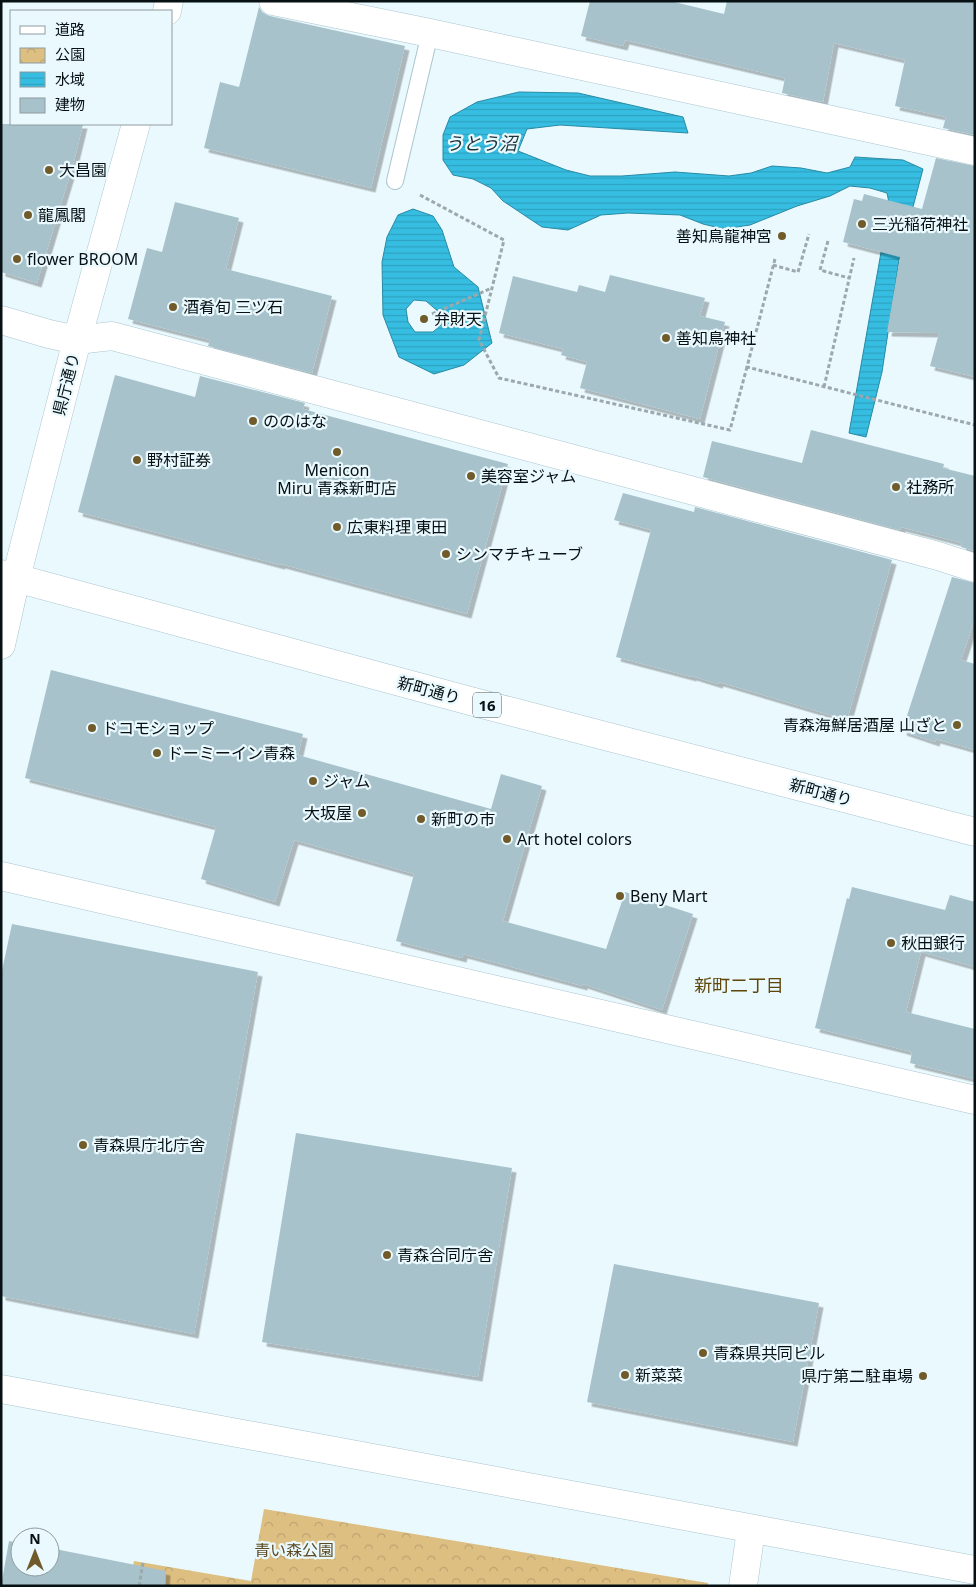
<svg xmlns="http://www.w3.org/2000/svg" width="976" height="1587" font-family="'Noto Sans','Noto Sans JP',sans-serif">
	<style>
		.park { fill: url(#park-crowns) }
		.water { fill: url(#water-rules); stroke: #288aa4; fill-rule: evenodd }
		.building { fill: #a8c2cb; filter: url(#shadow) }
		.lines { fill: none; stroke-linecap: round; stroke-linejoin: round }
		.service-casing { stroke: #abc5ce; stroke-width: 18 }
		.minor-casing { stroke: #abc5ce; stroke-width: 29 }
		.tertiary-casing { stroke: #abc5ce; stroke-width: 29 }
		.primary-casing { stroke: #abc5ce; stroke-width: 29 }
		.path { stroke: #9ba9ad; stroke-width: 3; stroke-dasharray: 4 2.5; stroke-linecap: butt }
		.service { stroke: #fff; stroke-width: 16 }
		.minor { stroke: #fff; stroke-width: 28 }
		.tertiary { stroke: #fff; stroke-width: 28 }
		.primary { stroke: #fff; stroke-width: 28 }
		.poi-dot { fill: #715b2b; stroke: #e9f9fe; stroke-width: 2 }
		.labels { text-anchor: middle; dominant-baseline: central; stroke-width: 4.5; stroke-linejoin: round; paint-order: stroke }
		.shield { fill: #e9f9fe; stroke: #4b565a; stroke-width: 1 }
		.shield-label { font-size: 15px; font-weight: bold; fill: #071013 }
		.poi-label { font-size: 16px; fill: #071013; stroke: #e9f9fe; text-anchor: start }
		.street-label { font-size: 16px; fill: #071013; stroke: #e9f9fe }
		.park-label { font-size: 16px; fill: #5e4b24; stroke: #e9f9fe }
		.water-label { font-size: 18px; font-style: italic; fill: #1d333a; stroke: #e9f9fe }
		.neighbourhood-label { font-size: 18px; fill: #5f470a; stroke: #e9f9fe }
	</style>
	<defs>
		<pattern id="park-crowns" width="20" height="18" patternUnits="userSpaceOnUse" patternTransform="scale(1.25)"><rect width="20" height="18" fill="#ddbf82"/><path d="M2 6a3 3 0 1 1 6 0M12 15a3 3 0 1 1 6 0" fill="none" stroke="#bca36f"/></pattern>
		<pattern id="water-rules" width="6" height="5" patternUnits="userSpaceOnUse" patternTransform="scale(1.25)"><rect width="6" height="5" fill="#36bee2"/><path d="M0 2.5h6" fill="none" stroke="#2ea2c1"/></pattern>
		<filter id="shadow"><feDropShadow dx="4.5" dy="4.5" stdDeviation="0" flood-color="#0004"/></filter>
	</defs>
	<rect width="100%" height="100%" fill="#e9f9fe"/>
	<path class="park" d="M 264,1509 L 708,1583 L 708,1586 L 129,1586 L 134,1561 L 251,1581 Z"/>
	<path class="water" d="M 519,92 L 578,93 L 683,117 L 688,133 L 560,125 L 527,129 L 518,151 L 566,170 L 590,176 L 622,176 L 675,172 L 729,176 L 751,173 L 772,166 L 801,168 L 827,173 L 850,167 L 855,157 L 903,160 L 923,169 L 899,260 L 882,372 L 866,437 L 849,433 L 885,230 L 891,213 L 887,193 L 870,188 L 850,186 L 830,196 L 797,206 L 750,225 L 724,229 L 703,224 L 680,215 L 628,213 L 601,215 L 568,230 L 542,227 L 503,201 L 491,188 L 473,179 L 453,175 L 443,160 L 443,135 L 450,117 L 477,102 Z
		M 413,209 L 433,216 L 442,230 L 454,267 L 478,287 L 492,343 L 464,365 L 434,374 L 399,357 L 383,315 L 382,262 L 387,237 L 398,215 ZM 414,300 L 426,301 L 440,313 L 441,325 L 433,332 L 415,332 L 408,322 L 406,309 Z"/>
	<path class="building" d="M 590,1 L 670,1 L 724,14 L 727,1 L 975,1 L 975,135 L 943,128 L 946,117 L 895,106 L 905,60 L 834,43 L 823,102 L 782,93 L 785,78 L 625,40 L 623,46 L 581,36 Z
		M 259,7 L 263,13 L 270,16 L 405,46 L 371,188 L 204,148 L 220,82 L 239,87 Z
		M 1,124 L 83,124 L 74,161 L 37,283 L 1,272 Z
		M 936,158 L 975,166 L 975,377 L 930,366 L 939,333 L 887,332 L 900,257 L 843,242 L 854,199 L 862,201 L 864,194 L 922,209 Z
		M 175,202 L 239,218 L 226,269 L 332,296 L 312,373 L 208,346 L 210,340 L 128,319 L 147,248 L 162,252 Z
		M 610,275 L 705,298 L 700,316 L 725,322 L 700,419 L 580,388 L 587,362 L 561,355 L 563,349 L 499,333 L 513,276 L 577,292 L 579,285 L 605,292 Z
		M 115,375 L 195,397 L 200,376 L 305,403 L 303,409 L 508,464 L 467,614 L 281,564 L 280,565 L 78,512 Z
		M 811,430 L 944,464 L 943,468 L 975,476 L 975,551 L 961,547 L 962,543 L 901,527 L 900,530 L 703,477 L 712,441 L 802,463 Z
		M 623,493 L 694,512 L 695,507 L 892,560 L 847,720 L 719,682 L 718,684 L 692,676 L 692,677 L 616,657 L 651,530 L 614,520 Z
		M 952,577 L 975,583 L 975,618 L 961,660 L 975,664 L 975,750 L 936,739 L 935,742 L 902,731 Z
		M 51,670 L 303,734 L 298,755 L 491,809 L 501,774 L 542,786 L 503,921 L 606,949 L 625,892 L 693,914 L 662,1010 L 583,984 L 583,986 L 463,954 L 462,958 L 396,941 L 414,874 L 294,840 L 275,902 L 201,879 L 216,827 L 25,778 Z
		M 852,887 L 945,910 L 950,895 L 975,902 L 975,967 L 921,952 L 906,1012 L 975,1029 L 975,1079 L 910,1063 L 912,1052 L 815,1028 L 847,898 L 849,899 Z
		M 12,924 L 258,972 L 194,1334 L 1,1296 L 1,975 Z
		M 296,1133 L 512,1168 L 478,1377 L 262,1342 Z
		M 614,1264 L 819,1303 L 793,1442 L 587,1402 Z
		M 9,1541 L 20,1543 L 20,1567 L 50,1567 L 50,1548 L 166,1571 L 165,1586 L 1,1586 Z"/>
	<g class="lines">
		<g class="service-casing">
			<path id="service" d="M 395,181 L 430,33"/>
		</g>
		<g class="minor-casing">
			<path id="minor" d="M 273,1 L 430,33 L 975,151
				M 1,320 L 49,334 L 77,340 L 112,336 L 938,556 L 975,568
				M 1,876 L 975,1100"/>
		</g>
		<g class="tertiary-casing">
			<path id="tertiary" d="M 167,11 L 169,1
				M 1,645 L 16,578 L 77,340 L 136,124
				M 1,1389 L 975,1570
				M 743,1586 L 751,1530"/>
		</g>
		<g class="primary-casing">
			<path id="primary" d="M 1,574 L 474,702 L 975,832"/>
		</g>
		<path class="path" d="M 420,195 L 504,240 L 479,340 L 499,378 L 730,430 L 747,367
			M 828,241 L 820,270 L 849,278
			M 775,259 L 747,367 L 975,425
			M 773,265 L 798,272 L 809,234
			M 432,314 L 492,288
			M 824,387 L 854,258
			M 139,1586 L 143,1563"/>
		<use href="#service" class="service"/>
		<use href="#minor" class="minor"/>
		<use href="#tertiary" class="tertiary"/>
		<use href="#primary" class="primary"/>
	</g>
	<g class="poi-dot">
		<circle cx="49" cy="170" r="5"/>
		<circle cx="28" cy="215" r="5"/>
		<circle cx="862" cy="224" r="5"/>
		<circle cx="782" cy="236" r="5"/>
		<circle cx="17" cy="259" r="5"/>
		<circle cx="173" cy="307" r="5"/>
		<circle cx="424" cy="319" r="5"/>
		<circle cx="666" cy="338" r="5"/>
		<circle cx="253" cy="421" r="5"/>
		<circle cx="337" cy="452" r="5"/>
		<circle cx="137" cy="460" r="5"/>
		<circle cx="471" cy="476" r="5"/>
		<circle cx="896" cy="487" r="5"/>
		<circle cx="337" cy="527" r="5"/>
		<circle cx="446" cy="554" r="5"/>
		<circle cx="957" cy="725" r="5"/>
		<circle cx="92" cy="728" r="5"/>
		<circle cx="157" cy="753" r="5"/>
		<circle cx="313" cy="781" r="5"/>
		<circle cx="362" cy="813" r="5"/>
		<circle cx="421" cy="819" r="5"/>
		<circle cx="507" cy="839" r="5"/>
		<circle cx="620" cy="896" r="5"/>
		<circle cx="891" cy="943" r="5"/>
		<circle cx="83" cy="1145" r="5"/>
		<circle cx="387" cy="1255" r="5"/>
		<circle cx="703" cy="1353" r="5"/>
		<circle cx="625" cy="1375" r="5"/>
		<circle cx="923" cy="1376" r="5"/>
	</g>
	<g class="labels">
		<rect class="shield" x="473" y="692.5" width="28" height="25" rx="4"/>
		<g class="shield-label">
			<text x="487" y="705">16</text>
		</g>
		<g class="poi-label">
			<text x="59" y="170">大昌園</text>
			<text x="38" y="215">龍鳳閣</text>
			<text x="872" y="224">三光稲荷神社</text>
			<text x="772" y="236" text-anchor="end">善知鳥龍神宮</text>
			<text x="27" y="259">flower BROOM</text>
			<text x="183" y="307">酒肴旬 三ツ石</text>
			<text x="434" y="319">弁財天</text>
			<text x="676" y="338">善知鳥神社</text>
			<text x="263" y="421">ののはな</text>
			<text x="147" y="460">野村証券</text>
			<text x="337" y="470" text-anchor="middle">Menicon<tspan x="337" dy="18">Miru 青森新町店</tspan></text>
			<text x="481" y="476">美容室ジャム</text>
			<text x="906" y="487">社務所</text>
			<text x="347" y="527">広東料理 東田</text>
			<text x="456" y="554">シンマチキューブ</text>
			<text x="947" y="725" text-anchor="end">青森海鮮居酒屋 山ざと</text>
			<text x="102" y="728">ドコモショップ</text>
			<text x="167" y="753">ドーミーイン青森</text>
			<text x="323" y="781">ジャム</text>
			<text x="352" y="813" text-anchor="end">大坂屋</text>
			<text x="431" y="819">新町の市</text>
			<text x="517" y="839">Art hotel colors</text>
			<text x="630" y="896">Beny Mart</text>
			<text x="901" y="943">秋田銀行</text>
			<text x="93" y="1145">青森県庁北庁舎</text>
			<text x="397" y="1255">青森合同庁舎</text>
			<text x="713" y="1353">青森県共同ビル</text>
			<text x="635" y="1375">新菜菜</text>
			<text x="913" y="1376" text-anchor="end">県庁第二駐車場</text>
		</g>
		<g class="street-label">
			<text transform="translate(66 384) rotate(-76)">県庁通り</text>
			<text transform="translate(429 690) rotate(15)">新町通り</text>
			<text transform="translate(821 792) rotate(15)">新町通り</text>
		</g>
		<g class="park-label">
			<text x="294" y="1550">青い森公園</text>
		</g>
		<g class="water-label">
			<text x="481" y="143">うとう沼</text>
		</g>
		<g class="neighbourhood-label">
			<text x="739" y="985">新町二丁目</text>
		</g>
	</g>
	<rect width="976" height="1587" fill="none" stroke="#071013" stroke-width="5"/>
	<rect x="10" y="10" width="162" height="115" fill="#e9f9fe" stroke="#8f9ca0"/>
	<rect x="20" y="26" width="25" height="8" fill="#ffffff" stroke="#8f9ca0"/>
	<text x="55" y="35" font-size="15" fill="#071013">道路</text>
	<rect x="20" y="48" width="25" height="15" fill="url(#park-crowns)" stroke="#8f9ca0"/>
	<text x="55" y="60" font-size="15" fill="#071013">公園</text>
	<rect x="20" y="72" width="25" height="15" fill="url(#water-rules)" stroke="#8f9ca0"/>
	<text x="55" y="85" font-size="15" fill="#071013">水域</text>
	<rect x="20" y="98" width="25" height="15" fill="#a8c2cb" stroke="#8f9ca0"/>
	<text x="55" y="110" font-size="15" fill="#071013">建物</text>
	<g transform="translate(35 1552)"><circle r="24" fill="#e9f9fe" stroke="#8f9ca0"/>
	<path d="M0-4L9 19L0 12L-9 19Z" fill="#715b2b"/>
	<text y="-8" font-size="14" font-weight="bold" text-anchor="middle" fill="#071013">N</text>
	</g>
</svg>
